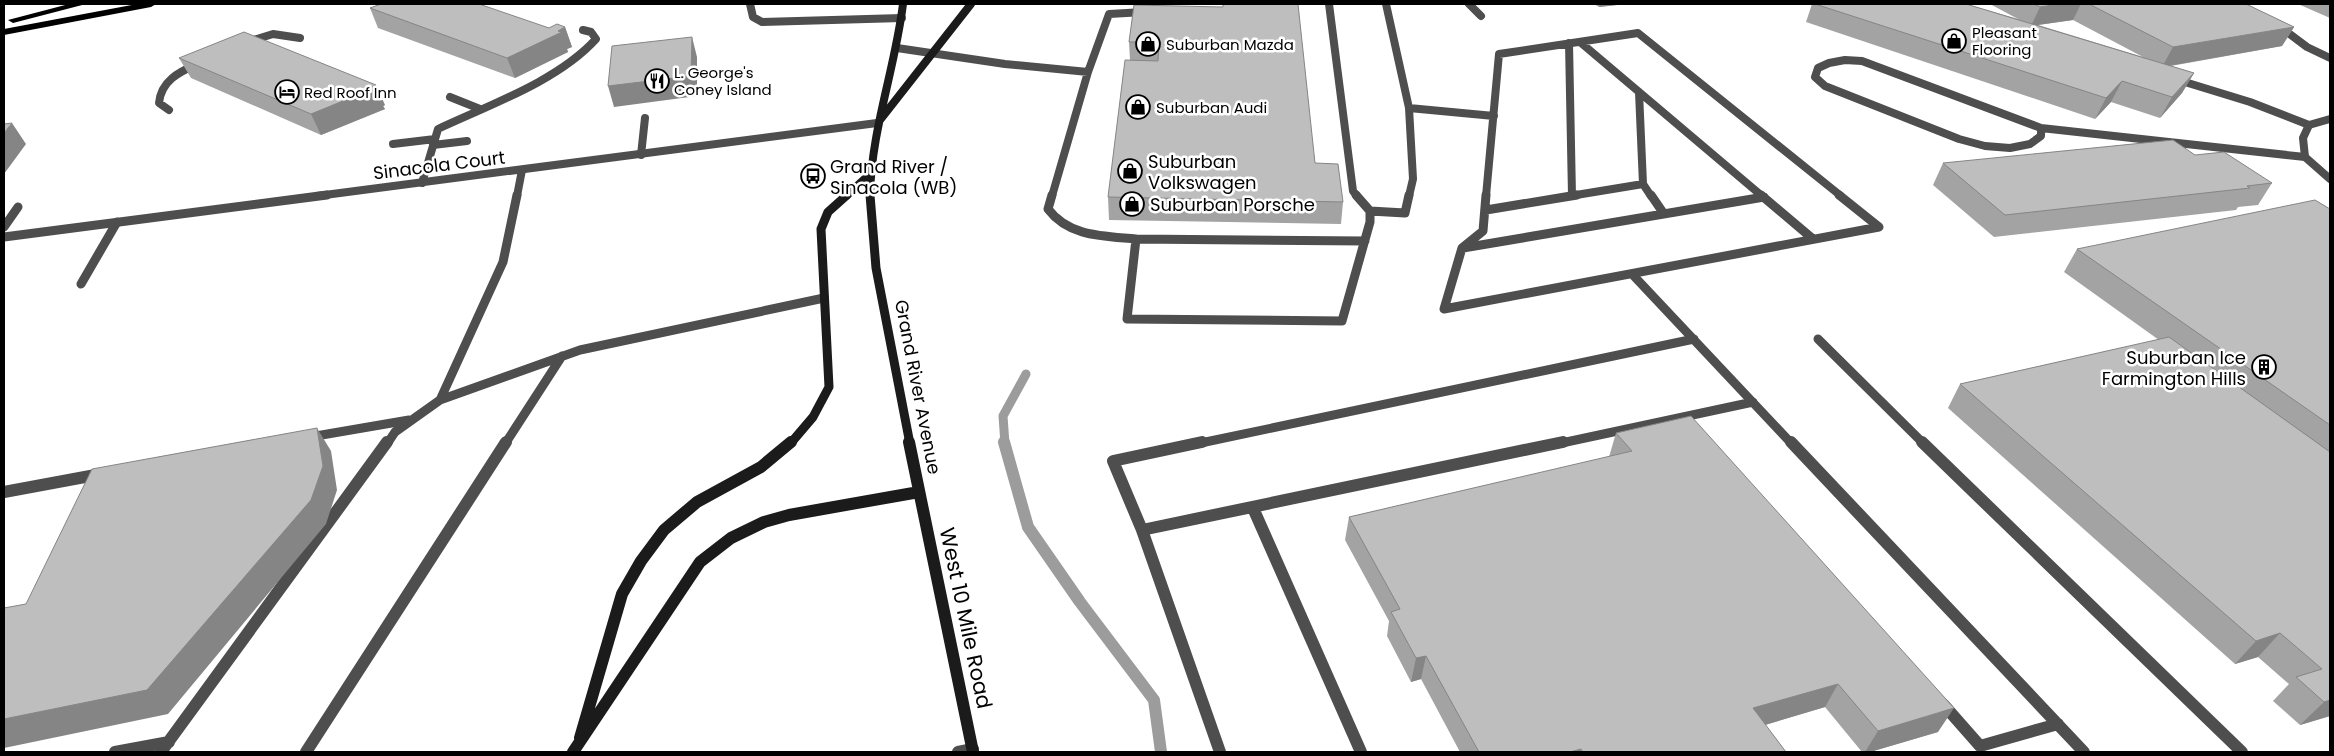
<svg xmlns="http://www.w3.org/2000/svg" width="2334" height="756" font-family="Poppins,sans-serif">
	<style>
		.lines { fill: none; stroke-linecap: round; stroke-linejoin: round }
		.stream-far1 { stroke: #9c9c9c; stroke-width: 9 }
		.stream { stroke: #9c9c9c; stroke-width: 12 }
		.lane-far2 { stroke: #4e4e4e; stroke-width: 8 }
		.lane-far1 { stroke: #4e4e4e; stroke-width: 9 }
		.lane { stroke: #4e4e4e; stroke-width: 12 }
		.street-far1 { stroke: #4e4e4e; stroke-width: 8 }
		.street { stroke: #4e4e4e; stroke-width: 9 }
		.secondary-far2 { stroke: #1b1b1b; stroke-width: 8 }
		.secondary-far1 { stroke: #1b1b1b; stroke-width: 9 }
		.secondary { stroke: #1b1b1b; stroke-width: 12 }
		.highway { fill: #000; fill-rule: evenodd }
		.wall { fill: #a3a3a3; fill-rule: evenodd }
		.shaded-wall { fill: #858585 }
		.building { fill: #bebebe; stroke: #858585 }
		.labels { text-anchor: middle; dominant-baseline: central; stroke-width: 5; stroke-linejoin: round; paint-order: stroke }
		.far-poi-label { font-size: 15px; fill: #000; stroke: #fff; text-anchor: start }
		.poi-label { font-size: 18px; fill: #000; stroke: #fff; text-anchor: start }
		.street-label { font-size: 18px; fill: #000; stroke: #fff }
		.near-street-label { font-size: 21px; fill: #000; stroke: #fff }
	</style>
	<rect width="100%" height="100%" fill="#fff"/>
	<g class="lines">
		<path class="stream-far1" d="M 1005,444 L 1003,416 L 1026,374"/>
		<path class="stream" d="M 1004,442 L 1028,527 L 1080,602 L 1154,700 L 1161,752"/>
		<path class="lane-far2" d="M 750,4 L 753,17 L 762,22 L 902,18
			M 1329,4 L 1353,191 L 1357,196
			M 1386,4 L 1409,108 L 1494,116
			M 1469,4 L 1481,16
			M 2279,26 L 2307,47 L 2330,58
			M 247,42 L 273,34 L 300,38
			M 1580,42 L 1762,196
			M 1569,43 L 1572,196
			M 897,48 L 1005,64 L 1088,72 L 1109,14 L 1144,12
			M 1845,60 L 1862,61 L 2041,128 L 2041,136 L 2030,144 L 2010,148 L 1985,146 L 1959,139 L 1825,86 L 1815,77 L 1818,68 L 1829,63 Z
			M 2175,79 L 2250,102 L 2309,125
			M 1639,92 L 1643,184
			M 450,97 L 480,109
			M 169,110 L 159,103 C 161,81 179,72 197,64
			M 2041,128 L 2305,157
			M 393,144 L 435,139
			M 433,145 L 467,141
			M 641,155 L 645,118
			M 422,183 L 438,129 C 489,105 558,81 596,39 L 591,32 L 583,30
			M 517,196 L 522,170
			M 1052,196 L 1088,72
			M 1409,196 L 1413,179 L 1409,108
			M 1486,196 L 1499,54 L 1638,33 L 1841,196
			M 1570,196 L 1643,184 L 1651,196"/>
		<path class="lane-far1" d="M 1052,195 L 1048,209 C 1069,237 1104,236 1136,239 L 1127,319 L 1342,321 L 1370,222 L 1370,211 L 1356,195
			M 1486,195 L 1483,231 L 1462,248 L 1444,309 L 1879,227 L 1839,195
			M 1651,195 L 1664,214
			M 1761,195 L 1813,239
			M 1486,210 L 1577,195
			M 1370,211 L 1405,213 L 1409,195
			M 4,227 L 18,207
			M 1136,239 L 1365,241
			M 1463,248 L 1764,197
			M 1632,274 L 1792,444
			M 81,284 L 117,222
			M 1818,339 L 1924,444
			M 440,400 L 503,262 L 517,195
			M 310,437 L 409,420
			M 387,444 L 395,432 L 440,400 L 580,350 L 824,298
			M 505,444 L 562,356
			M 1196,444 L 1694,339
			M 1557,444 L 1753,402"/>
		<path class="lane" d="M 1202,442 L 1113,461 L 1142,530 L 1220,752
			M 1791,442 L 2084,752
			M 1922,442 L 2242,752
			M 4,492 L 101,474
			M 1253,508 L 1361,752
			M 1142,530 L 1563,442
			M 1943,704 L 1980,746 L 2058,724
			M 115,752 L 169,742
			M 161,752 L 387,442
			M 306,752 L 506,442
			M 958,752 L 973,749"/>
		<path class="street-far1" d="M 2330,119 L 2309,125 L 2303,138 L 2305,157 L 2330,179
			M 317,196 L 877,123"/>
		<path class="street" d="M 4,237 L 327,195"/>
		<path class="secondary-far2" d="M 880,120 L 971,4
			M 846,196 L 870,174
			M 870,196 C 871,131 895,69 903,4"/>
		<path class="secondary-far1" d="M 870,195 L 876,268 L 910,444
			M 790,444 L 813,417 L 829,387 L 821,229 L 828,212 L 847,195"/>
		<path class="secondary" d="M 909,442 L 973,752
			M 580,738 L 622,594 L 641,561 L 664,530 L 697,502 L 761,467 L 791,442
			M 573,752 L 700,562 L 731,538 L 764,522 L 789,515 L 919,492"/>
		<path class="highway" d="M 69,4 L 86,4 L 13,23 L 8,20 Z
			M 137,4 L 156,4 L 151,7 L 4,35 L 4,29 Z"/>
	</g>
	<path class="wall" d="M 1594,4 L 1626,4 L 1599,7 Z
		M 1812,4 L 1966,4 L 2018,19 L 1990,4 L 2246,4 L 2294,27 L 2282,46 L 2171,66 L 2194,73 L 2182,93 L 2160,118 L 2111,102 L 2095,119 L 1806,22 ZM 2073,20 L 2143,57 L 2038,25 Z
		M 2298,4 L 2330,4 L 2330,18 Z
		M 1134,5 L 1315,163 L 1343,202 L 1341,224 L 1109,220 L 1108,197 L 1130,60 L 1129,42 Z
		M 370,8 L 549,28 L 565,27 L 572,47 L 567,49 L 568,52 L 515,78 L 378,28 Z
		M 179,58 L 385,105 L 383,106 L 385,109 L 321,135 L 191,78 Z
		M 2195,155 L 2272,183 L 2258,205 L 2238,207 L 2236,210 L 1994,237 L 1933,185 L 1943,163 Z
		M 2330,209 L 2330,716 L 2300,725 L 2273,701 L 2289,684 L 2258,657 L 2235,664 L 1948,408 L 1960,384 L 2159,340 L 2064,272 L 2077,249 Z
		M 1616,433 L 1938,732 L 1870,752 L 1862,752 L 1825,707 L 1765,725 L 1786,752 L 1460,752 L 1421,679 L 1411,682 L 1387,636 L 1389,621 L 1345,540 L 1349,517 L 1609,457 Z"/>
	<path class="shaded-wall" d="M 1600,4 L 1626,4 L 1599,7 Z
		M 2059,4 L 2081,4 L 2073,20 L 2031,26 L 2040,7 Z
		M 565,27 L 572,47 L 567,49 L 568,52 L 515,78 L 507,58 Z
		M 2294,27 L 2282,46 L 2162,67 L 2173,47 Z
		M 692,37 L 697,57 L 697,96 L 614,107 L 608,86 Z
		M 2194,73 L 2182,93 L 2160,118 L 2172,97 Z
		M 2122,81 L 2111,102 L 2095,119 L 2106,98 Z
		M 376,85 L 385,105 L 383,106 L 385,109 L 321,135 L 311,114 Z
		M 12,123 L 26,144 L 4,174 L 4,133 Z
		M 317,428 L 331,451 L 337,490 L 326,524 L 168,714 L 4,748 L 4,719 Z
		M 2280,633 L 2258,657 L 2235,664 L 2256,641 Z
		M 1426,656 L 1421,679 L 1411,682 L 1416,658 Z
		M 1838,684 L 1825,707 L 1741,732 L 1753,708 Z
		M 2330,700 L 2330,716 L 2300,725 L 2324,702 Z
		M 1954,708 L 1938,732 L 1870,752 L 1865,752 L 1878,731 Z
		M 1581,749 L 1580,752 L 1570,752 Z"/>
	<path class="building" d="M 381,4 L 479,4 L 549,28 L 557,24 L 565,27 L 558,31 L 562,32 L 507,58 L 370,8 Z
		M 1223,4 L 1298,4 L 1315,163 L 1338,164 L 1343,202 L 1108,197 L 1125,60 L 1158,61 L 1159,42 L 1129,42 L 1134,5 L 1223,7 Z
		M 1815,4 L 1966,4 L 2194,73 L 2172,97 L 2122,81 L 2106,98 Z
		M 2034,4 L 2059,4 L 2040,7 Z
		M 2089,4 L 2246,4 L 2294,27 L 2173,47 Z
		M 244,32 L 376,85 L 371,87 L 375,88 L 311,114 L 179,58 Z
		M 692,37 L 691,76 L 608,86 L 612,46 Z
		M 12,123 L 4,133 L 4,124 Z
		M 2173,140 L 2195,155 L 2224,152 L 2272,183 L 2247,186 L 2250,188 L 2005,215 L 1943,163 Z
		M 2315,200 L 2330,209 L 2330,425 L 2077,249 Z
		M 2169,337 L 2330,452 L 2330,700 L 2324,702 L 2296,677 L 2322,669 L 2280,633 L 2256,641 L 1960,384 Z
		M 1691,416 L 1954,708 L 1878,731 L 1838,684 L 1753,708 L 1786,752 L 1583,752 L 1581,749 L 1570,752 L 1479,752 L 1426,656 L 1416,658 L 1391,612 L 1400,609 L 1349,517 L 1632,451 L 1616,433 Z
		M 317,428 L 323,466 L 311,500 L 147,690 L 4,719 L 4,608 L 26,604 L 92,469 Z"/>
	<defs>
		<g id="shop-ring" transform="scale(1.25)"><circle r="9.5" fill="#fff" stroke="#000" stroke-width="1.5"/><path d="M-5-2.5h2.3a2.7 3.5 0 0 1 5.4 0H5L5.5 6h-11ZM-1.5-2.5h3a1.5 2.3 0 0 0-3 0Z" fill="#000"/></g>
		<g id="restaurant-ring" transform="scale(1.25)"><circle r="9.5" fill="#fff" stroke="#000" stroke-width="1.5"/><path d="M-5-6h1v4h1v-4h1v4h1v-4h1v5L-1.5 .5V6h-2V.5L-5-1ZM5-6V6H3V1.5H1.5Q1.5-4 5-6Z" fill="#000"/></g>
		<g id="hotel-ring" transform="scale(1.25)"><circle r="9.5" fill="#fff" stroke="#000" stroke-width="1.5"/><path d="M-6-4.5h1.5V1H6V5H4.5V3h-9V5H-6ZM-4 0a1.8 1.8 0 1 1 3.6 0ZM.5 0V-2.5h3Q6-2.5 6 0Z" fill="#000"/></g>
		<g id="bus-ring" transform="scale(1.25)"><circle r="9.5" fill="#fff" stroke="#000" stroke-width="1.5"/><path d="M-5-6H5V4H4V6H2V4H-2V6H-4V4H-5ZM-3.5-4V0h7V-4ZM-3.5 1.2v1.5H-2V1.2ZM2 1.2v1.5H3.5V1.2Z" fill="#000"/></g>
		<g id="building-ring" transform="scale(1.25)"><circle r="9.5" fill="#fff" stroke="#000" stroke-width="1.5"/><path d="M-4-6H4V6H1V3H-1V6H-4ZM-2.5-4.3h1.7v1.8h-1.7ZM.8-4.3h1.7v1.8H.8ZM-2.5-1h1.7V.8h-1.7ZM.8-1h1.7V.8H.8Z" fill="#000"/></g>
	</defs>
	<g fill-rule="evenodd">
		<use href="#shop-ring" x="1954" y="41"/>
		<use href="#shop-ring" x="1148" y="44"/>
		<use href="#restaurant-ring" x="657" y="81"/>
		<use href="#hotel-ring" x="287" y="92"/>
		<use href="#shop-ring" x="1138" y="107"/>
		<use href="#shop-ring" x="1130" y="171"/>
		<use href="#bus-ring" x="813" y="176"/>
		<use href="#shop-ring" x="1132" y="204"/>
		<use href="#building-ring" x="2264" y="367"/>
	</g>
	<g class="labels">
		<g class="far-poi-label">
			<text x="1972" y="32">Pleasant<tspan x="1972" dy="17">Flooring</tspan></text>
			<text x="1166" y="44">Suburban Mazda</text>
			<text x="674" y="72">L. George's<tspan x="674" dy="17">Coney Island</tspan></text>
			<text x="304" y="92">Red Roof Inn</text>
			<text x="1156" y="107">Suburban Audi</text>
		</g>
		<g class="poi-label">
			<text x="1148" y="161">Suburban<tspan x="1148" dy="21">Volkswagen</tspan></text>
			<text x="830" y="166">Grand River /<tspan x="830" dy="21">Sinacola (WB)</tspan></text>
			<text x="1150" y="204">Suburban Porsche</text>
			<text x="2246" y="357" text-anchor="end">Suburban Ice<tspan x="2246" dy="21">Farmington Hills</tspan></text>
		</g>
		<g class="street-label">
			<text transform="translate(439 165) rotate(-7)">Sinacola Court</text>
			<text transform="translate(918 387) rotate(79)">Grand River Avenue</text>
		</g>
		<g class="near-street-label">
			<text transform="translate(966 618) rotate(78)">West 10 Mile Road</text>
		</g>
	</g>
	<rect width="2334" height="756" fill="none" stroke="#000000" stroke-width="10"/>
</svg>
